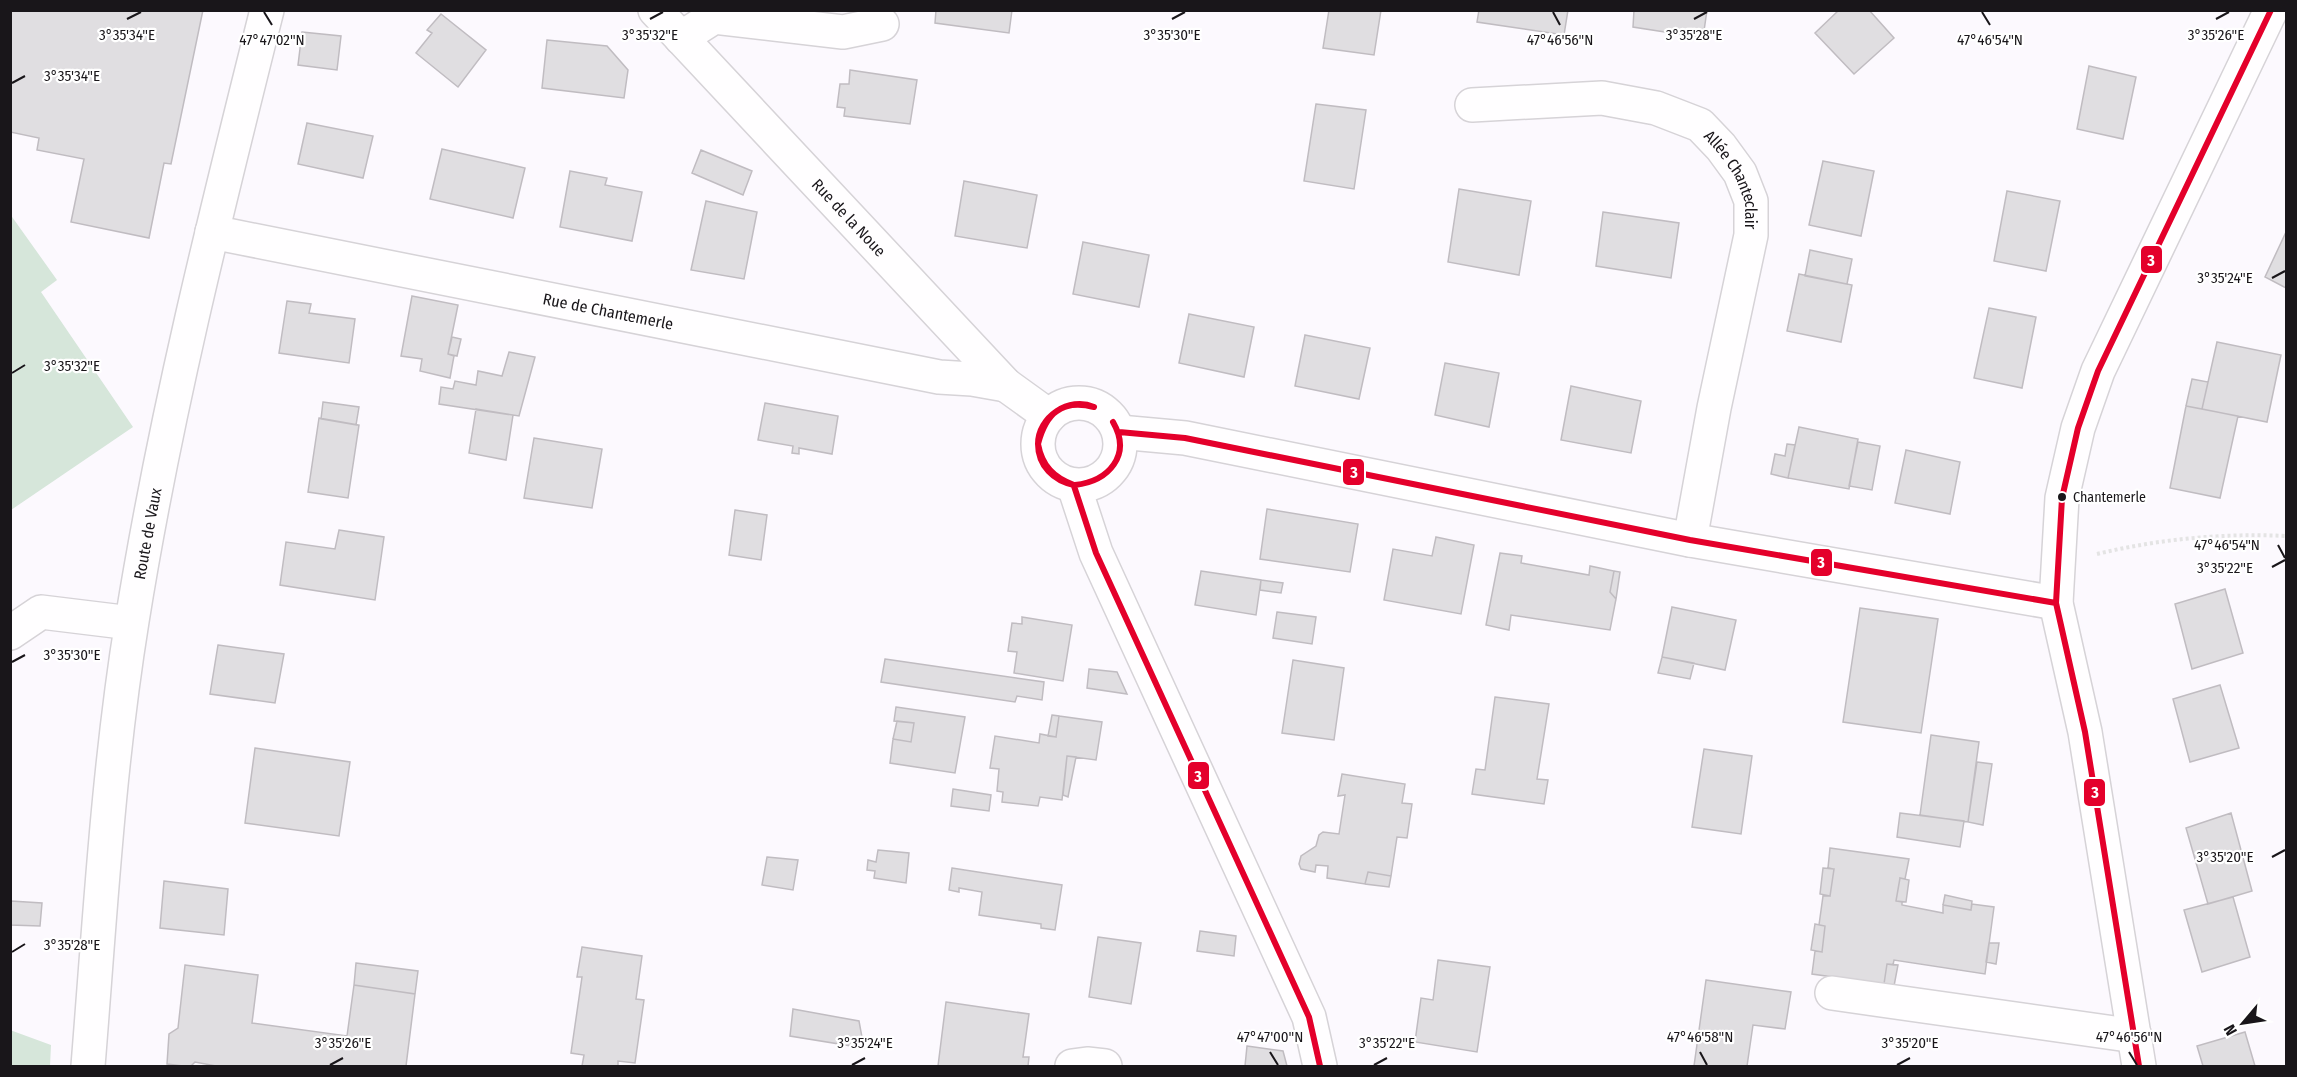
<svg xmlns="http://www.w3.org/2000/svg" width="2297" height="1077" font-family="'Fira Sans Condensed',sans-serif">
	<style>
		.green { fill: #d6e6da }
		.building { fill: #e0dee1; stroke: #c0bcc1; stroke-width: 1.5 }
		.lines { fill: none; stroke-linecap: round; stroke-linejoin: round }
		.minor-casing { stroke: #d6d3d7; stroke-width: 36 }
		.path { stroke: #e4e4e4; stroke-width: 4; stroke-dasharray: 3 3; stroke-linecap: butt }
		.minor { stroke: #fffeff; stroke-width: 33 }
		.bus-1-casing { stroke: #fff; stroke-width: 10 }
		.bus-1 { stroke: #e4002b; stroke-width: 6 }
		.ticks { fill: none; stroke: #19161a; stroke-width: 2 }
		.bus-dot { fill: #19161a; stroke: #fff; stroke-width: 2 }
		.labels { text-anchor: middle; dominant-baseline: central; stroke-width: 4.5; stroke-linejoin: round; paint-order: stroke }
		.bus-label { font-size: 14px; fill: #19161a; stroke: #fff; text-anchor: start }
		.street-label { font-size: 16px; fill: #19161a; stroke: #fff }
		.ticks-label { font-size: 15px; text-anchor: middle; fill: #19161a; stroke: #fff; stroke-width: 4.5; stroke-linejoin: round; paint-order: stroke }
		.line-badge { stroke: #fff; stroke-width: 2 }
		.badge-label { font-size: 16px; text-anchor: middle; font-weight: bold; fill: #fff }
	</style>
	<rect width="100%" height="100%" fill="#fcf9fe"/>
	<path class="green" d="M 10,214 L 57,280 L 41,292 L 133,427 L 11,510 Z
		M 10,1030 L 51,1045 L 50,1066 L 11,1066 Z"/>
	<path class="building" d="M 10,10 L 203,10 L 171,164 L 164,163 L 149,238 L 71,222 L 84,159 L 37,150 L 39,138 L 10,132 Z
		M 936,10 L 1012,10 L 1009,33 L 935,23 Z
		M 1329,10 L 1381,10 L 1374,55 L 1323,48 Z
		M 1479,10 L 1568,10 L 1564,35 L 1477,22 Z
		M 1634,10 L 1707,10 L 1703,38 L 1633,27 Z
		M 1839,10 L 1869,10 L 1894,38 L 1854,74 L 1815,33 Z
		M 441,14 L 486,50 L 458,87 L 416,53 L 432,33 L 427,30 Z
		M 302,32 L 341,36 L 337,70 L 298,65 Z
		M 547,40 L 607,46 L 628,70 L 624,98 L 542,88 Z
		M 2089,66 L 2136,77 L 2123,139 L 2077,129 Z
		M 850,70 L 917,80 L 910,124 L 844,116 L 845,108 L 837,107 L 840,84 L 849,84 Z
		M 1316,104 L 1366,110 L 1354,189 L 1304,181 Z
		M 307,123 L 373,136 L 363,178 L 298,164 Z
		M 442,149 L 525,168 L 513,218 L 430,199 Z
		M 701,150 L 752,171 L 743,195 L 692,173 Z
		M 1823,161 L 1874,171 L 1861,236 L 1809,225 Z
		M 570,171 L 607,178 L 605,185 L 642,192 L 632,241 L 560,227 Z
		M 964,181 L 1037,195 L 1027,248 L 955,236 Z
		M 1459,189 L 1531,201 L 1519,275 L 1448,262 Z
		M 2007,191 L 2060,201 L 2046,271 L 1994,261 Z
		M 706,201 L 757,212 L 744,279 L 691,270 Z
		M 1603,212 L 1679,223 L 1671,278 L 1596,266 Z
		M 2286,232 L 2286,288 L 2265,277 Z
		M 1083,242 L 1149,255 L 1139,307 L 1073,294 Z
		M 1810,250 L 1852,259 L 1847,284 L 1805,276 Z
		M 1799,274 L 1852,285 L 1841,342 L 1787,331 Z
		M 412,296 L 458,305 L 448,354 L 454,356 L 450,378 L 420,371 L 422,359 L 401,356 Z
		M 287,301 L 311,304 L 309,313 L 355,319 L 349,363 L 279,353 Z
		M 1989,308 L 2036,317 L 2022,388 L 1974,378 Z
		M 1189,314 L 1254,327 L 1244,377 L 1179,363 Z
		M 1305,335 L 1370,348 L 1359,399 L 1295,386 Z
		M 452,337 L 461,339 L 457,356 L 448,354 Z
		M 2217,342 L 2281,355 L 2267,422 L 2202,409 Z
		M 509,352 L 535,357 L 519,416 L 439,404 L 441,387 L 453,389 L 455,381 L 476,385 L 478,371 L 502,376 Z
		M 1445,363 L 1499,373 L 1489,427 L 1435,415 Z
		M 2192,379 L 2208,382 L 2202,409 L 2186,406 Z
		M 1571,386 L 1641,401 L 1631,453 L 1561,440 Z
		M 323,402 L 359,407 L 356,425 L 321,419 Z
		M 765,403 L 838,416 L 832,454 L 799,448 L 799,454 L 792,453 L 793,446 L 758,440 Z
		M 2186,406 L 2238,416 L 2220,498 L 2170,488 Z
		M 476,409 L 513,415 L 506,460 L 469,453 Z
		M 319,418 L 359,425 L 348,498 L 308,492 Z
		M 1799,427 L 1858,439 L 1849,489 L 1788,478 Z
		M 534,438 L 602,449 L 592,508 L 524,498 Z
		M 1858,442 L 1880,446 L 1872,490 L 1849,486 Z
		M 1787,444 L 1795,445 L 1788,478 L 1771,474 L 1775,454 L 1785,456 Z
		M 1906,450 L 1960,462 L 1950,514 L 1895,503 Z
		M 1267,509 L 1358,524 L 1350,572 L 1260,559 Z
		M 735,510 L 767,515 L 761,560 L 729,555 Z
		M 339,530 L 384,537 L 375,600 L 280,585 L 286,542 L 335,549 Z
		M 1436,537 L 1474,545 L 1461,614 L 1384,600 L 1393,549 L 1432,556 Z
		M 1500,553 L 1522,556 L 1521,563 L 1589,575 L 1590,566 L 1614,571 L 1610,592 L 1616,599 L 1610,630 L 1511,615 L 1509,630 L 1486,625 Z
		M 1201,571 L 1261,580 L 1256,615 L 1195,605 Z
		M 1614,571 L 1620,572 L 1616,599 L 1610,592 Z
		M 1261,580 L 1283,583 L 1281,593 L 1260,590 Z
		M 2225,589 L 2243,653 L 2192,669 L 2175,604 Z
		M 1672,607 L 1736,620 L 1725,670 L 1662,657 Z
		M 1860,608 L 1938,619 L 1921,733 L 1843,722 Z
		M 1277,612 L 1316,617 L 1312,644 L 1273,638 Z
		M 1022,617 L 1072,625 L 1063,681 L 1014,673 L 1017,652 L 1008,651 L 1012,623 L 1022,624 Z
		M 218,645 L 284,654 L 275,703 L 210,694 Z
		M 1662,657 L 1694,663 L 1690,679 L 1658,673 Z
		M 885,659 L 1044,682 L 1042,700 L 1017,696 L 1015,702 L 881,682 Z
		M 1293,660 L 1344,668 L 1334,740 L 1282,733 Z
		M 1089,669 L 1117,672 L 1127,694 L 1087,688 Z
		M 2220,685 L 2239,748 L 2190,762 L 2173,699 Z
		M 1495,697 L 1549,704 L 1537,779 L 1548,780 L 1544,804 L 1472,794 L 1476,769 L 1485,770 Z
		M 896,707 L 965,717 L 955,773 L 890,763 L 893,739 L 911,742 L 914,723 L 894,721 Z
		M 1052,715 L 1059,716 L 1056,737 L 1048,736 Z
		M 1059,716 L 1102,722 L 1096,760 L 1067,756 L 1062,800 L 1040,797 L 1038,806 L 1002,802 L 1003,792 L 997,791 L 999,769 L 990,768 L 995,736 L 1039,743 L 1040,734 L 1056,737 Z
		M 897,721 L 914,723 L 911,742 L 893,739 Z
		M 1931,735 L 1979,742 L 1968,822 L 1920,815 Z
		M 255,748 L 350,762 L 339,836 L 245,823 Z
		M 1704,749 L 1752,756 L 1741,834 L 1692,827 Z
		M 1067,756 L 1076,757 L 1068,797 L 1063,795 Z
		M 1977,762 L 1992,764 L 1983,825 L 1968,822 Z
		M 1342,774 L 1405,784 L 1402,803 L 1412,804 L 1407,838 L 1397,837 L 1391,876 L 1368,872 L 1365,884 L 1327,878 L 1328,866 L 1316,865 L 1315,872 L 1301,869 L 1299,864 L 1301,856 L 1316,846 L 1319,835 L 1323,832 L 1339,834 L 1345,795 L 1338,796 Z
		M 953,789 L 991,795 L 989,811 L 951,806 Z
		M 1900,813 L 1964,821 L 1960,847 L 1897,837 Z
		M 2231,813 L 2252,891 L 2208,904 L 2186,828 Z
		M 1830,848 L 1909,859 L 1905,879 L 1900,878 L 1896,901 L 1902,902 L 1902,905 L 1943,913 L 1943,905 L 1971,910 L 1972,904 L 1994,907 L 1985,974 L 1894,960 L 1893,965 L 1887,964 L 1884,984 L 1812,974 L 1815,951 L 1822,952 L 1825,926 L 1819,925 L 1823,896 L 1830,896 L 1834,869 L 1828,868 Z
		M 878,850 L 909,853 L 906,883 L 874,878 L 875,871 L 867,870 L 868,860 L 876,862 Z
		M 767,857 L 798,860 L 793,890 L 762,885 Z
		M 952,868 L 1062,885 L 1055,930 L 1041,928 L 1041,924 L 979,915 L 982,892 L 959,888 L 959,892 L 949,890 Z
		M 1823,868 L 1834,869 L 1830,896 L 1820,894 Z
		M 1368,872 L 1391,876 L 1389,887 L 1365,884 Z
		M 1900,878 L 1909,880 L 1906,902 L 1896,901 Z
		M 164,881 L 228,889 L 224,935 L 160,928 Z
		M 1945,895 L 1972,901 L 1971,910 L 1943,905 Z
		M 2233,897 L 2250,957 L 2202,972 L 2184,910 Z
		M 11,901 L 42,903 L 40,926 L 10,925 Z
		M 1815,924 L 1825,926 L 1822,952 L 1811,950 Z
		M 1200,931 L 1236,936 L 1234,956 L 1197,951 Z
		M 1098,937 L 1141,943 L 1131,1004 L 1089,997 Z
		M 1989,943 L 1999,943 L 1996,964 L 1986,962 Z
		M 582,947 L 642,956 L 636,999 L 644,1000 L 635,1063 L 618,1061 L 618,1066 L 582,1066 L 584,1055 L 571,1053 L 582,977 L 577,977 Z
		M 1438,960 L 1490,967 L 1477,1052 L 1415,1042 L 1421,998 L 1433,1000 Z
		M 356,963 L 418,971 L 415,994 L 354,985 Z
		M 1887,964 L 1898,965 L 1894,986 L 1884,984 Z
		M 185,965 L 258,975 L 252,1023 L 347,1036 L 354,985 L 415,994 L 406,1066 L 216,1066 L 195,1062 L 191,1066 L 183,1066 L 167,1064 L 169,1034 L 178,1028 Z
		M 1706,980 L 1791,992 L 1785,1029 L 1753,1025 L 1747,1066 L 1694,1066 Z
		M 946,1002 L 1029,1014 L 1023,1057 L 1029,1057 L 1028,1066 L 938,1066 Z
		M 793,1009 L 859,1021 L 864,1048 L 790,1036 Z
		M 2245,1032 L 2255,1066 L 2203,1066 L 2197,1046 Z
		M 1247,1046 L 1283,1051 L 1287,1066 L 1245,1066 Z"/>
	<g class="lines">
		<g class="minor-casing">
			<g id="minor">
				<path id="s1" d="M 655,10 L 1006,385 L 1049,416"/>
				<path d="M 681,38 L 714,17 L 843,32 L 882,24"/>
				<path id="s2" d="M 1472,105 L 1602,98 L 1656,108 L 1700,125 L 1721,147 L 1740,173 L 1751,201 L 1751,235 L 1714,408 L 1690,540"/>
				<path id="s3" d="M 212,232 L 939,377 L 972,379 L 1006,385"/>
				<circle cx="1079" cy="444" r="41"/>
				<path d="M 1119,432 L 1185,438 L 1690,540 L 2056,603"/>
				<path d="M 1074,486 L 1096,553 L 1309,1017 L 1320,1066"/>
				<path d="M 10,633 L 41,612 L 131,623"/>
				<path d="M 1832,993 L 2135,1036"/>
				<path id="s4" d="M 88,1066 C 100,918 108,769 132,621 C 165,415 216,213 267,10"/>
				<path d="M 1072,1066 L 1087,1064 L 1105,1066"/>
				<path d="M 2139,1066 L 2085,732 L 2056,603 L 2062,498 L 2078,428 L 2098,371 L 2271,10"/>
			</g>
		</g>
		<path class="path" d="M 2097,554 C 2159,539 2223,533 2286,536"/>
		<use href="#minor" class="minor"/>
		<g class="bus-1-casing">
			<path id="bus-1" d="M 1119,432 L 1185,438 L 1690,540 L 2056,603
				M 1038,444 C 1042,466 1054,478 1074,485
				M 1038,444 C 1038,466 1054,481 1074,485
				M 1038,444 C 1038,417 1069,396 1094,407
				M 1038,444 C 1046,413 1062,399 1094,407
				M 1075,485 C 1109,481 1132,455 1113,422
				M 1074,486 L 1096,553 L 1309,1017 L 1320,1066
				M 2139,1066 L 2085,732 L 2056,603 L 2062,498 L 2078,428 L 2098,371 L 2271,10"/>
		</g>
		<use href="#bus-1" class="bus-1"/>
	</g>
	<path class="ticks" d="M 264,12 L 272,25M 1553,12 L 1560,25M 1982,12 L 1990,25M 127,19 L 141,12M 650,19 L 663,12M 1172,19 L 1185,12M 1694,19 L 1707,12M 2216,19 L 2229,12M 12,83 L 25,76M 2272,278 L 2285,271M 12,373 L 25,365M 2278,545 L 2285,558M 2272,567 L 2285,560M 12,662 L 25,655M 2272,857 L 2285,850M 12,952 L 25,944M 1270,1052 L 1278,1065M 1700,1052 L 1707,1065M 2129,1052 L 2137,1065M 330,1065 L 343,1058M 852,1065 L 865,1058M 1374,1065 L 1387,1058M 1897,1065 L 1910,1058"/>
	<circle class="bus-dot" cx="2062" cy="497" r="5"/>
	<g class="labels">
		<g class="bus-label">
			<text x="2073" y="497">Chantemerle</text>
		</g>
		<g class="street-label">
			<text stroke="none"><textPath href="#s2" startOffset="298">Allée Chanteclair</textPath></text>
			<text stroke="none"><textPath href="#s1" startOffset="284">Rue de la Noue</textPath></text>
			<text stroke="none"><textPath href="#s3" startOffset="404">Rue de Chantemerle</textPath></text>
			<text stroke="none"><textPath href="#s4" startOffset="536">Route de Vaux</textPath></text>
		</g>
	</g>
	<g class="ticks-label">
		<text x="127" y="40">3°35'34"E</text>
		<text x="650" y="40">3°35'32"E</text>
		<text x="1172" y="40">3°35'30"E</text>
		<text x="1694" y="40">3°35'28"E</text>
		<text x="2216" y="40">3°35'26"E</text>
		<text x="272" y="45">47°47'02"N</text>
		<text x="1560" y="45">47°46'56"N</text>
		<text x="1990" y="45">47°46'54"N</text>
		<text x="72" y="81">3°35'34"E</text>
		<text x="2225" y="283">3°35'24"E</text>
		<text x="72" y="371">3°35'32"E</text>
		<text x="2227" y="550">47°46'54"N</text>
		<text x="2225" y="573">3°35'22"E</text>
		<text x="72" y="660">3°35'30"E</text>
		<text x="2225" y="862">3°35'20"E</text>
		<text x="72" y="950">3°35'28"E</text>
		<text x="1270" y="1042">47°47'00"N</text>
		<text x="1700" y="1042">47°46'58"N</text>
		<text x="2129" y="1042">47°46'56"N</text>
		<text x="343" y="1048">3°35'26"E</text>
		<text x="865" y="1048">3°35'24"E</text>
		<text x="1387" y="1048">3°35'22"E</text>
		<text x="1910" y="1048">3°35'20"E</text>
	</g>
	<g class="line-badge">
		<rect x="2140" y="245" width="23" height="29" rx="6" fill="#e4002b"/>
		<rect x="1342" y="458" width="23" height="28" rx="6" fill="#e4002b"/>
		<rect x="1810" y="548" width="23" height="29" rx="6" fill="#e4002b"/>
		<rect x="1187" y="761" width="23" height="29" rx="6" fill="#e4002b"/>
		<rect x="2083" y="778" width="23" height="29" rx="6" fill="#e4002b"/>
	</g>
	<g class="badge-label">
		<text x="2151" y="266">3</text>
		<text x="1354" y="478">3</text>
		<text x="1821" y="568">3</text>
		<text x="1198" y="782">3</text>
		<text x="2095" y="798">3</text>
	</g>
	<rect width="2297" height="1077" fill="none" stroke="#19161a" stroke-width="24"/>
	<g transform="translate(2243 1023) rotate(241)" stroke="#ffffff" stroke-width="4.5" paint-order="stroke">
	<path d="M0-4.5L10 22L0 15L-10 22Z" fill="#19161a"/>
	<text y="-9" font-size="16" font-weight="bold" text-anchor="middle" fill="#19161a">N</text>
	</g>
</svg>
